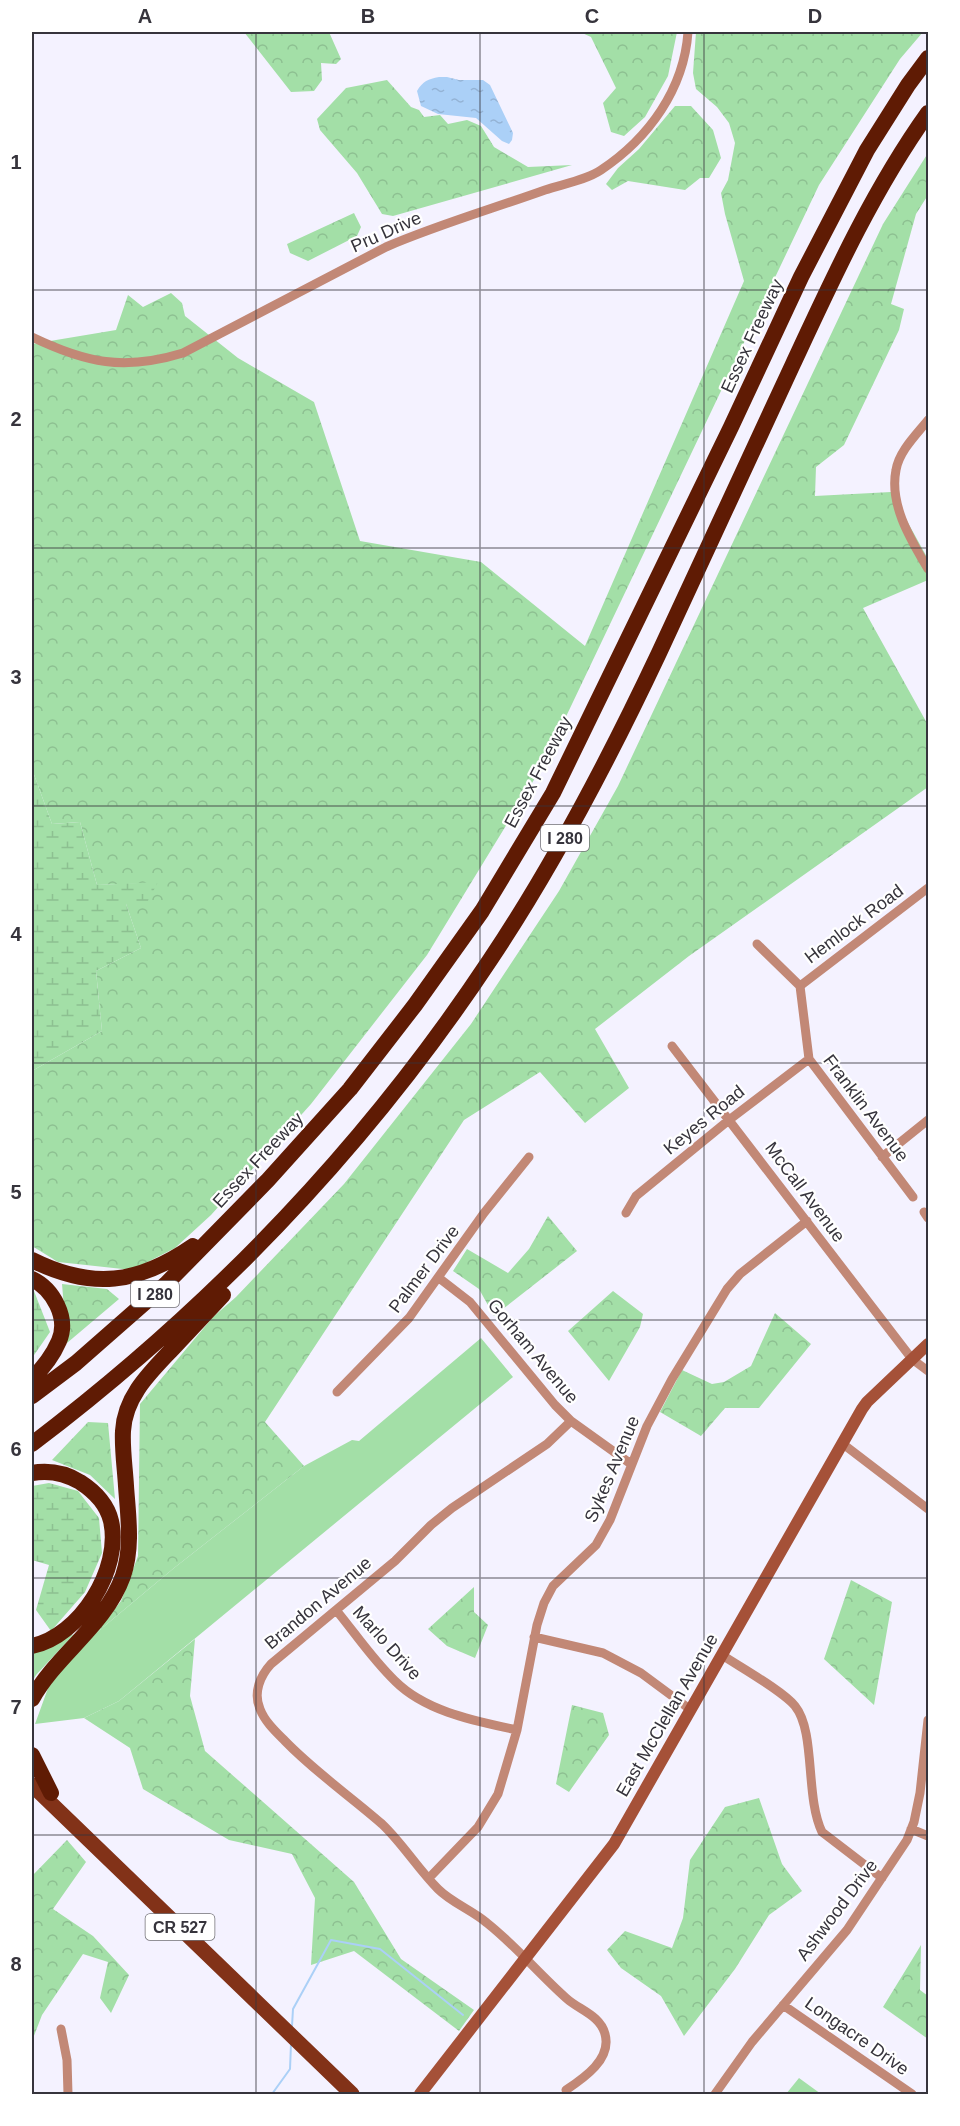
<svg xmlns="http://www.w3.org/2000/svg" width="960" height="2126" font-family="Helvetica,sans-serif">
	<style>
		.green { fill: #a3dfa7 }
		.forest { fill: url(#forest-crowns) }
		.wetland { fill: url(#wetland-marsh) }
		.water { fill: url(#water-ripples) }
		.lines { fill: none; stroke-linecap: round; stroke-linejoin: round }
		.stream { stroke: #abd0f7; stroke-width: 2 }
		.street { stroke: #c28876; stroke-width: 9 }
		.secondary { stroke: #a55138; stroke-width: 12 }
		.primary { stroke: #823218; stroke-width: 15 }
		.highway { stroke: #5f1b04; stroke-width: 16 }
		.grid { fill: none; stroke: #36343c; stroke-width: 1.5; stroke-opacity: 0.55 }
		.labels { text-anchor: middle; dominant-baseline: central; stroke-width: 4.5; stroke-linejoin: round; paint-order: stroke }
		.shield { fill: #fff; stroke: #727176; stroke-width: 1.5 }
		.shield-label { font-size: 16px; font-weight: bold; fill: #36343c }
		.street-label { font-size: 18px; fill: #36343c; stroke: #fff }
		.neatline { fill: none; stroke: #36343c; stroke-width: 2 }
		.grid-label { font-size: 20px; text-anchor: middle; font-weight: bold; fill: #36343c }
	</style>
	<defs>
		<pattern id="forest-crowns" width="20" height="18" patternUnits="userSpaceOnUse" patternTransform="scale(1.5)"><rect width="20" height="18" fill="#a3dfa7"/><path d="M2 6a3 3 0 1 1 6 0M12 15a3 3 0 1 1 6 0" fill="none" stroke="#8dc091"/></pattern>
		<pattern id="wetland-marsh" width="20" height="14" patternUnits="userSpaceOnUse" patternTransform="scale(1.5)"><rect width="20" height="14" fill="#a3dfa7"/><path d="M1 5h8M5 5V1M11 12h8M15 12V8" fill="none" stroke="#8dc091"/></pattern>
		<pattern id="water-ripples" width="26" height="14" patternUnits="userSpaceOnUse" patternTransform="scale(1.5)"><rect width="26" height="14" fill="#abd0f7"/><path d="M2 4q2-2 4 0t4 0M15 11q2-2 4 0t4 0" fill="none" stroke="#94b3d5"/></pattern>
	</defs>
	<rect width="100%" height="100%" fill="#f4f2ff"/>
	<path class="green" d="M 481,1338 L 513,1377 L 119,1701 L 84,1718 L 35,1724 L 51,1680 L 95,1634 L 174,1568 L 304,1466 L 352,1440 L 359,1441 Z
		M 74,1634 L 36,1675 L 32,1682 L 32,1653 Z
		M 799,2078 L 821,2094 L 786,2094 Z"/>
	<path class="forest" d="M 244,32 L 329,32 L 341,59 L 336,64 L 321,63 L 322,80 L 314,91 L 291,92 Z
		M 580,32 L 677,32 L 668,76 L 645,117 L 624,136 L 611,132 L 603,103 L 616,88 L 591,37 Z
		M 696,32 L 923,32 L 900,59 L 819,185 L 543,765 L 427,955 L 311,1104 L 211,1215 L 175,1248 L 132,1270 L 58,1262 L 32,1246 L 32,1071 L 102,1031 L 96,971 L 141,948 L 126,904 L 157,883 L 97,885 L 80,822 L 52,824 L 32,769 L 32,344 L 116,330 L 128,295 L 143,307 L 171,293 L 182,303 L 185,316 L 238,358 L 314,402 L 360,541 L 481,562 L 585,646 L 744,281 L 725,214 L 721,193 L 728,180 L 735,143 L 729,123 L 717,107 L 696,89 L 693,73 Z
		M 387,80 L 411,107 L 419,110 L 424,117 L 440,115 L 448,124 L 467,120 L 481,126 L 494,147 L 528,167 L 572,165 L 393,216 L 382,214 L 357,173 L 320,130 L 317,119 L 346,88 Z
		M 675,106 L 691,106 L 713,130 L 721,158 L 709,178 L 700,178 L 685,190 L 628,181 L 612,190 L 606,184 L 618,168 L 639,149 Z
		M 928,153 L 928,195 L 916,214 L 891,304 L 904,309 L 899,330 L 844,445 L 816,467 L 815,496 L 891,492 L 928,559 L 928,580 L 863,608 L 928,725 L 928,787 L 689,956 L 595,1029 L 629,1088 L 585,1123 L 540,1072 L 464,1120 L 265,1422 L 304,1466 L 174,1568 L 95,1634 L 121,1601 L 138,1556 L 140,1404 L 213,1317 L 236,1297 L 344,1184 L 471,1024 L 559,891 L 618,786 L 883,224 Z
		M 354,213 L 361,227 L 357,236 L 308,261 L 290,253 L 287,244 Z
		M 548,1216 L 577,1251 L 494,1316 L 479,1289 L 453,1271 L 467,1249 L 508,1273 L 529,1249 Z
		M 62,1284 L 107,1289 L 119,1299 L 67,1343 Z
		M 613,1291 L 643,1314 L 640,1327 L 609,1381 L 568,1331 Z
		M 775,1313 L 811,1344 L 759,1408 L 725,1408 L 701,1436 L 660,1412 L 682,1370 L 712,1384 L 724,1382 L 751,1366 Z
		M 88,1422 L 108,1423 L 115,1499 L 90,1475 L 52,1460 Z
		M 851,1580 L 892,1602 L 874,1705 L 824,1659 Z
		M 474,1587 L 474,1612 L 488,1625 L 475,1658 L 447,1646 L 428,1629 Z
		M 195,1639 L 190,1696 L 205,1751 L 354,1882 L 401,1959 L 474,2010 L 459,2031 L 354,1951 L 311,1965 L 315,1898 L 292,1854 L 229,1840 L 143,1789 L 130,1748 L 84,1718 L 119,1701 Z
		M 572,1705 L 603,1713 L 609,1735 L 569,1792 L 556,1784 Z
		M 759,1798 L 782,1864 L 802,1891 L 769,1915 L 735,1969 L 684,2036 L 661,1996 L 621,1968 L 607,1950 L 625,1931 L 672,1948 L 683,1918 L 690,1860 L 725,1807 Z
		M 67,1840 L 86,1862 L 53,1909 L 93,1936 L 129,1975 L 111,2013 L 100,1998 L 108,1962 L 83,1954 L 42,2015 L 32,2041 L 32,1876 Z
		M 921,1945 L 920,1990 L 928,1996 L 928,2039 L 883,2007 Z"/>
	<path class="wetland" d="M 32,769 L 52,824 L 80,822 L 97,885 L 158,882 L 147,903 L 126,904 L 141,948 L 96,971 L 102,1031 L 32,1071 Z
		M 32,1291 L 34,1291 L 50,1332 L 32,1358 Z
		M 49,1483 L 78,1491 L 99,1518 L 102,1553 L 85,1592 L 51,1631 L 36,1610 L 49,1565 L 32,1560 L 32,1486 Z"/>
	<path class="water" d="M 439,77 L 447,77 L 459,80 L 483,80 L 490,85 L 513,133 L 512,140 L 509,144 L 502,141 L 476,118 L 438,114 L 421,106 L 417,91 C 423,81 428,79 439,77 Z"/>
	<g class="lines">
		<path class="stream" d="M 292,2026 L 293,2009 L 331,1940 L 380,1949 L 463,2015
			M 272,2094 L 290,2069 L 291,2044"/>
		<path class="street" d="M 32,337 C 86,363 124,371 183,353 L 386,247 C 437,225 492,209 545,190 C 563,184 586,180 601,170 C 649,138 684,89 688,32
			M 928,420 C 917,434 899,451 896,470 C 889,505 911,540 928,569
			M 757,944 L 800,986 L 809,1059 L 913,1197
			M 800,986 L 928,888
			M 672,1046 L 912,1359 L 928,1371
			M 882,1157 L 928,1120
			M 924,1212 L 928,1218
			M 626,1213 L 636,1196 L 729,1120 L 809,1059
			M 439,1278 L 470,1302 L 555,1405 L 571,1421 L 631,1464
			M 337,1392 L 409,1318 L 484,1213 L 529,1157
			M 843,1444 L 928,1509
			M 336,1610 C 355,1633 373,1660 395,1681 C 426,1712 476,1721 517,1730
			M 534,1637 L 603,1653 L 641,1673 L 691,1710
			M 722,1655 C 740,1667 783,1691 795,1706 C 816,1732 805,1797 822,1832 L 882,1878
			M 911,1829 L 928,1836
			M 429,1878 L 478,1827 L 498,1794 L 517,1730 L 537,1625 L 544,1603 L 553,1586 L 596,1545 L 610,1520 L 647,1426 L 672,1379 L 727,1289 L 740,1274 L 807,1221
			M 783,2005 L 912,2094
			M 61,2029 L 67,2060 L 68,2094
			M 566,2090 C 584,2078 612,2059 605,2034 C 600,2015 579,2010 566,1998 C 539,1974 515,1945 487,1923 C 472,1910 452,1903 438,1889 C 418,1869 403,1844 382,1824 C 350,1796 315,1772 285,1741 C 276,1732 265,1722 260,1709 C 253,1693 260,1676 271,1664 L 395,1561 L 431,1525 L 452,1508 L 547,1444 L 571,1421
			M 715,2094 L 752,2042 L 847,1930 L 907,1840 L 914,1822 L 920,1793 L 928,1720"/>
		<path class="secondary" d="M 420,2094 L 614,1844 L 862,1409 L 867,1402 L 928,1344"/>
		<path class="primary" d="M 32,1785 L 352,2094"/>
		<path class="highway" d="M 32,1260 C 92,1290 138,1284 193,1246
			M 32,1279 C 53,1289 69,1318 59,1341 C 53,1355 42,1369 32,1379
			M 32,1396 L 76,1363 L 166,1284 L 268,1180 L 350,1089 L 415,1005 L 482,911 L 553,793 L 731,427 L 801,277 L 867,150 L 908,85 L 928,58
			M 32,1444 C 210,1309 366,1147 490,960 C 555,863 609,759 659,653 C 704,557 748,460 793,364 C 833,278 873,190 928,113
			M 32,1473 C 49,1470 65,1473 80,1482 C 94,1491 107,1504 111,1521 C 122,1569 80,1636 32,1646
			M 32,1699 C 57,1654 105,1626 123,1576 C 133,1547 128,1515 126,1486 C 125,1468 122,1449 123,1431 C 125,1394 153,1370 177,1344 C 192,1328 208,1311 223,1295
			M 32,1755 L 51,1793"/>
	</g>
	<path class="grid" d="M 256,32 L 256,2094M 480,32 L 480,2094M 704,32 L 704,2094M 32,290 L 928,290M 32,548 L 928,548M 32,806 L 928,806M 32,1063 L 928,1063M 32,1320 L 928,1320M 32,1578 L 928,1578M 32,1835 L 928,1835"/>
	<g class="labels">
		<g class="shield">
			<rect x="541" y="825" width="48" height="26" rx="4.5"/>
			<rect x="131" y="1281" width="48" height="26" rx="4.5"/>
			<rect x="145.5" y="1914" width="69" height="26" rx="4.5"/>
		</g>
		<g class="shield-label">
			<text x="565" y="838">I 280</text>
			<text x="155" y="1294">I 280</text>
			<text x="180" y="1927">CR 527</text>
		</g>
		<g class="street-label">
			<text transform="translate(386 232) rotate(-24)">Pru Drive</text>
			<text transform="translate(752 336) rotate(-65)">Essex Freeway</text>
			<text transform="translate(538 772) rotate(-62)">Essex Freeway</text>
			<text transform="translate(854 924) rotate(-37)">Hemlock Road</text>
			<text transform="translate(866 1108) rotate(53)">Franklin Avenue</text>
			<text transform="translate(704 1120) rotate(-39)">Keyes Road</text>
			<text transform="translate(258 1160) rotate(-47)">Essex Freeway</text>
			<text transform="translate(805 1192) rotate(53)">McCall Avenue</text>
			<text transform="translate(424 1269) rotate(-53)">Palmer Drive</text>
			<text transform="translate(533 1351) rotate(50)">Gorham Avenue</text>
			<text transform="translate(612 1469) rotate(-67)">Sykes Avenue</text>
			<text transform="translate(318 1603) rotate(-40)">Brandon Avenue</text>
			<text transform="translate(387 1643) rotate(48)">Marlo Drive</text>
			<text transform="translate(667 1715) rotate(-60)">East McClellan Avenue</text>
			<text transform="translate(837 1910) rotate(-53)">Ashwood Drive</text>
			<text transform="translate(857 2036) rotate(35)">Longacre Drive</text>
		</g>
	</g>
	<rect width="960" height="2126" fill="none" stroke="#ffffff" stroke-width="66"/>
	<rect x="33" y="33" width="894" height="2060" class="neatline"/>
	<g class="grid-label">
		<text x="145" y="23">A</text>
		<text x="368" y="23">B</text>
		<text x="592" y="23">C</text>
		<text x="815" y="23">D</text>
		<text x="16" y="169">1</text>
		<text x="16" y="426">2</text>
		<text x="16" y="684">3</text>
		<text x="16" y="941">4</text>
		<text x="16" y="1199">5</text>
		<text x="16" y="1456">6</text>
		<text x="16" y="1714">7</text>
		<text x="16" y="1971">8</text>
	</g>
</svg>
